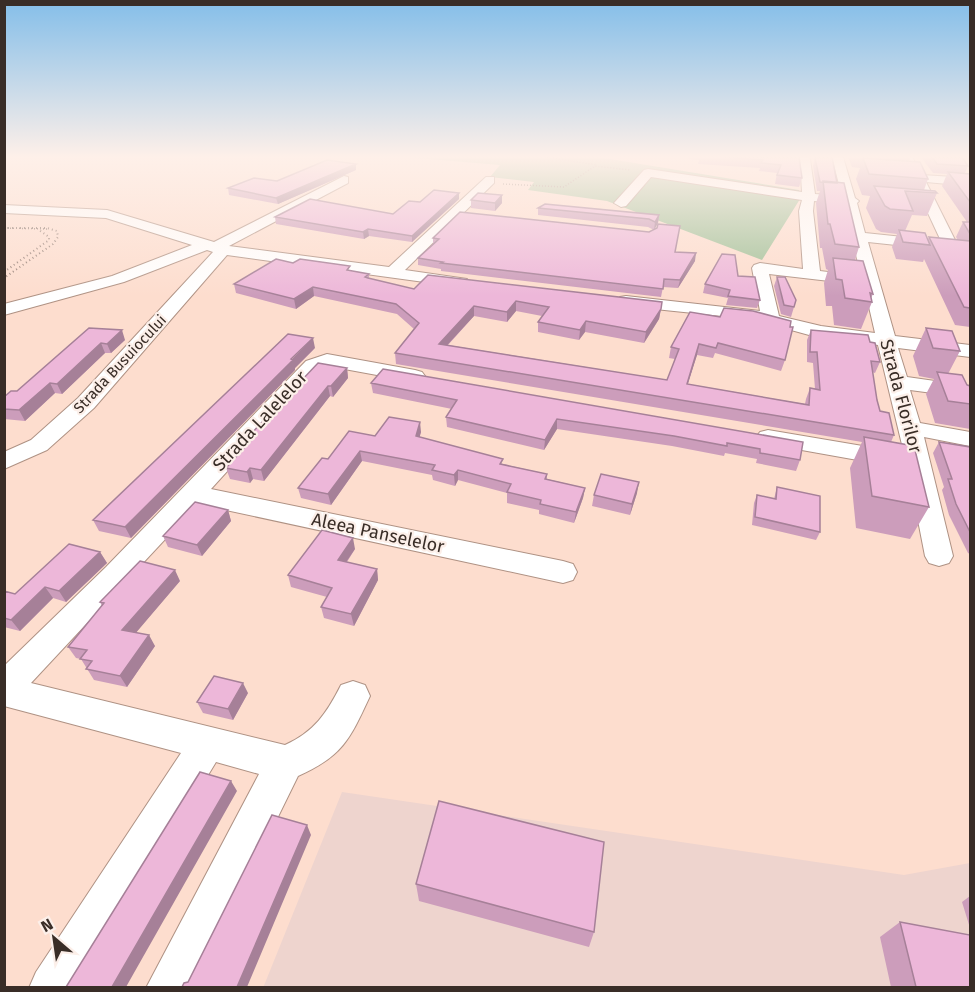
<svg xmlns="http://www.w3.org/2000/svg" width="975" height="992" font-family="'Fira Sans',sans-serif">
	<style>
		.commercial { fill: #eed4ce }
		.green { fill: #a2c199 }
		.lines { fill: none; stroke-linecap: round; stroke-linejoin: round }
		.minor-casing { stroke: #af9284; stroke-width: 2 }
		.path-far1 { stroke: #927d73; stroke-width: 1.5; stroke-dasharray: 1 2; stroke-linecap: butt }
		.path { stroke: #927d73; stroke-width: 2; stroke-dasharray: 1 3; stroke-linecap: butt }
		.minor { fill: #fff; fill-rule: evenodd }
		.wall { fill: #cc9dbb }
		.shaded-wall { fill: #a68098 }
		.building { fill: #edb7d9; stroke: #a68098; stroke-width: 1.5 }
		.labels { text-anchor: middle; dominant-baseline: central; stroke-width: 4.5; stroke-linejoin: round; paint-order: stroke }
		.far-street-label { font-size: 15px; fill: #392d27; stroke: #fcefe9 }
		.street-label { font-size: 18px; fill: #392d27; stroke: #fcefe9 }
	</style>
	<rect width="100%" height="100%" fill="#fdddce"/>
	<path class="commercial" d="M 342,792 L 904,875 L 970,863 L 970,987 L 263,988 Z"/>
	<path class="green" d="M 404,157 L 598,157 L 799,190 L 800,199 L 762,260 L 607,201 L 528,190 L 534,182 L 490,177 L 500,165 Z"/>
	<g class="lines">
		<g class="minor-casing">
			<path id="minor" d="M 800,157 L 808,157 L 810,159 L 815,194 L 842,196 L 832,157 L 843,157 L 855,198 L 859,201 L 857,203 L 865,233 L 941,241 L 913,181 L 901,180 L 899,177 L 901,174 L 909,174 L 902,157 L 912,157 L 922,175 L 970,178 L 970,186 L 926,182 L 957,244 L 955,247 L 943,250 L 868,242 L 895,336 L 970,345 L 970,357 L 898,348 L 907,377 L 970,386 L 970,398 L 910,390 L 920,423 L 970,432 L 970,446 L 924,437 L 953,556 L 949,563 L 939,566 L 929,563 L 925,556 L 908,469 L 768,444 L 760,442 L 756,437 L 760,432 L 768,430 L 904,453 L 878,345 L 820,338 L 751,319 L 626,306 L 620,305 L 617,301 L 620,297 L 626,296 L 760,311 L 752,268 L 754,265 L 760,263 L 803,269 L 799,211 L 802,200 L 651,177 L 626,206 L 621,207 L 614,203 L 644,170 L 648,169 L 802,192 ZM 814,201 L 844,204 L 861,276 L 820,271 L 813,211 ZM 769,274 L 864,285 L 875,333 L 821,326 L 779,316 Z
				M 344,176 L 348,177 L 348,183 L 229,246 L 389,267 L 486,177 L 494,177 L 494,183 L 405,270 L 467,279 L 469,282 L 467,285 L 461,287 L 227,255 L 94,408 L 47,450 L 4,469 L 4,452 L 31,440 L 78,398 L 213,252 L 207,250 L 124,282 L 4,315 L 4,304 L 112,276 L 192,245 L 106,218 L 4,213 L 4,205 L 107,210 L 214,242 Z
				M 327,354 L 415,370 L 422,372 L 425,376 L 422,380 L 415,382 L 328,366 L 320,369 L 211,489 L 563,561 L 573,564 L 577,572 L 573,580 L 563,583 L 198,504 L 31,683 L 285,745 C 314,732 327,713 341,685 L 353,681 L 365,685 L 370,696 C 350,739 343,756 298,776 L 194,988 L 146,988 L 259,774 L 216,762 L 79,988 L 29,988 L 36,972 L 181,753 L 4,706 L 4,666 L 106,567 L 306,361 Z"/>
		</g>
		<path class="path-far1" d="M 547,157 L 597,165
			M 503,184 L 564,187 L 595,166 L 631,170
			M 4,228 L 49,229"/>
		<path class="path" d="M 4,228 L 47,228 L 57,231 L 58,237 L 53,244 L 4,278
			M 4,272 L 49,240 L 49,237 L 39,230"/>
		<use href="#minor" class="minor"/>
	</g>
	<path class="wall" d="M 689,157 L 799,157 L 802,178 L 799,187 L 775,184 L 777,173 L 759,171 L 760,168 L 698,164 L 699,160 L 689,159 Z
		M 848,157 L 911,157 L 909,161 L 928,179 L 924,190 L 937,193 L 927,216 L 912,215 L 905,231 L 928,239 L 929,237 L 958,240 L 956,237 L 963,222 L 967,222 L 942,186 L 947,174 L 933,173 L 921,157 L 962,157 L 968,166 L 965,173 L 970,174 L 970,327 L 955,325 L 924,259 L 923,262 L 896,259 L 892,247 L 897,234 L 881,232 L 876,229 L 866,208 L 870,196 L 862,195 L 856,179 L 860,168 L 852,167 Z
		M 815,158 L 837,183 L 859,247 L 855,260 L 873,294 L 871,298 L 872,302 L 861,329 L 834,325 L 832,306 L 826,306 L 824,283 L 828,270 L 826,269 L 822,248 L 820,248 L 816,203 L 820,191 L 817,191 L 813,166 Z
		M 356,170 L 278,204 L 229,195 L 228,188 Z
		M 502,195 L 502,203 L 495,211 L 471,208 L 471,200 Z
		M 459,199 L 412,242 L 369,236 L 364,239 L 276,224 L 275,217 L 393,214 L 420,202 Z
		M 538,208 L 659,215 L 658,223 L 654,230 L 675,252 L 695,261 L 678,288 L 663,287 L 661,297 L 441,271 L 441,269 L 418,265 L 418,258 L 433,245 L 433,238 L 649,232 L 654,230 L 648,227 L 538,215 Z
		M 293,263 L 351,271 L 369,274 L 369,279 L 414,289 L 661,309 L 659,319 L 644,343 L 585,332 L 579,340 L 538,332 L 538,322 L 542,316 L 516,311 L 507,322 L 474,316 L 448,345 L 667,380 L 675,359 L 669,358 L 671,347 L 690,312 L 785,360 L 781,371 L 715,353 L 713,358 L 697,355 L 688,384 L 805,404 L 806,399 L 810,388 L 815,389 L 813,363 L 807,362 L 807,340 L 811,330 L 870,342 L 880,362 L 875,373 L 872,372 L 877,400 L 880,411 L 894,435 L 891,442 L 929,507 L 910,539 L 856,528 L 850,468 L 862,442 L 396,364 L 395,353 L 414,329 L 397,314 L 314,296 L 296,309 L 236,293 L 234,284 Z
		M 738,276 L 760,300 L 757,308 L 726,305 L 728,298 L 703,293 L 705,284 Z
		M 777,277 L 794,307 L 791,317 L 781,314 L 774,286 Z
		M 89,328 L 125,340 L 111,353 L 105,353 L 62,394 L 55,393 L 25,421 L 4,419 L 4,397 L 17,391 Z
		M 926,328 L 960,351 L 948,374 L 967,385 L 970,386 L 970,429 L 935,423 L 926,394 L 934,379 L 919,376 L 913,356 Z
		M 315,348 L 295,368 L 295,370 L 131,538 L 99,531 L 93,520 Z
		M 347,368 L 348,378 L 333,397 L 330,396 L 264,481 L 253,479 L 250,483 L 230,479 L 226,468 L 249,442 L 248,437 Z
		M 371,383 L 803,442 L 800,460 L 796,471 L 756,463 L 757,459 L 725,453 L 724,456 L 672,446 L 557,429 L 544,450 L 447,427 L 446,417 L 452,409 L 373,393 Z
		M 421,432 L 419,437 L 503,464 L 547,474 L 547,479 L 585,488 L 583,498 L 574,523 L 539,514 L 539,510 L 507,503 L 507,493 L 458,480 L 455,486 L 433,480 L 432,475 L 362,461 L 331,505 L 301,498 L 298,488 L 328,459 L 375,436 Z
		M 939,442 L 970,447 L 970,554 L 968,553 L 949,515 L 942,490 L 944,487 L 933,453 Z
		M 777,487 L 820,532 L 816,540 L 752,525 L 754,503 L 757,495 L 774,499 Z
		M 637,493 L 630,515 L 592,506 L 594,495 Z
		M 228,510 L 231,521 L 202,556 L 168,547 L 163,536 Z
		M 355,549 L 347,562 L 377,569 L 378,580 L 354,626 L 324,618 L 321,607 L 327,597 L 291,587 L 288,575 Z
		M 100,552 L 107,563 L 66,602 L 53,598 L 20,631 L 4,627 L 4,591 L 15,594 Z
		M 180,581 L 136,632 L 155,646 L 127,687 L 94,680 L 81,659 L 76,658 L 68,647 L 102,606 L 100,602 Z
		M 248,693 L 233,720 L 203,713 L 197,702 Z
		M 416,884 L 594,932 L 589,947 L 419,901 Z
		M 970,896 L 970,928 L 962,902 Z
		M 900,922 L 970,987 L 891,987 L 880,937 Z"/>
	<path class="shaded-wall" d="M 356,164 L 356,170 L 278,204 L 276,198 Z
		M 459,193 L 459,199 L 412,242 L 412,236 Z
		M 502,195 L 502,203 L 495,211 L 495,203 Z
		M 659,215 L 658,223 L 654,230 L 655,222 Z
		M 368,229 L 369,236 L 364,239 L 363,232 Z
		M 696,253 L 695,261 L 678,288 L 680,280 Z
		M 313,287 L 314,296 L 296,309 L 294,299 Z
		M 516,301 L 516,311 L 507,322 L 507,312 Z
		M 474,306 L 474,316 L 439,354 L 439,344 Z
		M 661,309 L 659,319 L 644,343 L 646,332 Z
		M 586,321 L 585,332 L 579,340 L 580,330 Z
		M 122,330 L 125,340 L 111,353 L 107,344 Z
		M 313,338 L 315,348 L 295,368 L 295,370 L 131,538 L 125,527 Z
		M 101,343 L 105,353 L 62,394 L 57,384 Z
		M 699,344 L 697,355 L 684,395 L 687,384 Z
		M 347,368 L 348,378 L 333,397 L 331,386 Z
		M 50,383 L 55,393 L 25,421 L 19,410 Z
		M 328,386 L 330,396 L 264,481 L 261,470 Z
		M 557,419 L 557,429 L 544,450 L 545,440 Z
		M 420,422 L 421,432 L 417,447 L 416,436 Z
		M 360,451 L 362,461 L 331,505 L 328,494 Z
		M 250,468 L 253,479 L 250,483 L 247,472 Z
		M 458,470 L 458,480 L 455,486 L 454,475 Z
		M 639,482 L 637,493 L 630,515 L 632,504 Z
		M 585,488 L 583,498 L 574,523 L 576,512 Z
		M 228,510 L 231,521 L 202,556 L 197,545 Z
		M 353,538 L 355,549 L 340,571 L 338,560 Z
		M 100,552 L 107,563 L 66,602 L 59,591 Z
		M 377,569 L 378,580 L 354,626 L 351,614 Z
		M 175,570 L 180,581 L 129,641 L 122,630 Z
		M 45,587 L 53,598 L 20,631 L 11,620 Z
		M 149,635 L 155,646 L 127,687 L 120,676 Z
		M 243,683 L 248,693 L 233,720 L 228,709 Z
		M 231,781 L 237,791 L 126,987 L 112,987 Z
		M 307,825 L 311,835 L 247,987 L 237,987 Z"/>
	<path class="building" d="M 722,157 L 799,157 L 802,178 L 777,175 L 781,165 L 761,163 L 763,160 Z
		M 822,157 L 832,157 L 837,183 L 820,182 L 815,158 Z
		M 932,157 L 962,157 L 968,166 L 937,164 Z
		M 863,158 L 920,162 L 928,179 L 869,174 Z
		M 327,160 L 356,164 L 276,198 L 228,188 L 254,178 L 277,181 Z
		M 948,172 L 970,174 L 970,202 Z
		M 823,181 L 844,183 L 859,247 L 835,244 L 830,224 L 828,224 Z
		M 874,186 L 935,191 L 937,193 L 905,191 L 913,211 L 890,209 L 885,206 Z
		M 434,190 L 459,193 L 412,236 L 368,229 L 363,232 L 275,217 L 310,199 L 393,214 L 409,201 L 420,202 Z
		M 478,193 L 502,195 L 495,203 L 471,200 Z
		M 545,204 L 659,215 L 655,222 L 649,219 L 538,208 Z
		M 460,212 L 649,232 L 657,228 L 658,224 L 680,226 L 675,252 L 696,253 L 680,280 L 664,279 L 663,289 L 441,263 L 443,262 L 418,258 L 439,239 L 433,238 Z
		M 963,222 L 970,222 L 970,234 Z
		M 899,230 L 925,233 L 930,245 L 903,242 Z
		M 929,237 L 970,241 L 970,308 L 964,307 Z
		M 722,254 L 735,255 L 738,276 L 755,277 L 760,300 L 728,296 L 730,290 L 705,284 Z
		M 833,258 L 863,261 L 873,294 L 870,293 L 872,302 L 845,298 L 842,280 L 836,279 Z
		M 276,259 L 293,263 L 300,259 L 350,266 L 347,270 L 369,274 L 365,277 L 368,278 L 414,289 L 428,275 L 662,302 L 661,309 L 646,332 L 586,321 L 580,330 L 538,322 L 549,307 L 516,301 L 507,312 L 474,306 L 439,344 L 667,380 L 679,349 L 671,347 L 690,312 L 720,317 L 724,308 L 753,311 L 791,321 L 790,327 L 793,327 L 785,360 L 718,343 L 716,348 L 699,344 L 687,384 L 809,405 L 810,388 L 820,390 L 817,352 L 810,352 L 811,330 L 868,335 L 870,342 L 875,343 L 880,362 L 871,361 L 877,400 L 880,411 L 889,413 L 894,435 L 395,353 L 419,323 L 396,304 L 313,287 L 294,299 L 234,284 Z
		M 777,277 L 785,277 L 796,300 L 794,307 L 784,305 Z
		M 89,328 L 122,330 L 107,344 L 101,343 L 57,384 L 50,383 L 19,410 L 4,409 L 4,397 L 11,391 L 17,391 Z
		M 926,328 L 952,331 L 960,351 L 933,348 Z
		M 288,334 L 313,338 L 291,359 L 293,360 L 125,527 L 93,520 Z
		M 318,363 L 347,368 L 331,386 L 328,386 L 261,470 L 250,468 L 247,472 L 226,468 L 253,438 L 248,437 Z
		M 383,369 L 803,442 L 800,460 L 760,453 L 760,449 L 727,443 L 727,446 L 674,436 L 557,419 L 545,440 L 446,417 L 457,400 L 371,383 Z
		M 937,372 L 962,375 L 967,385 L 970,386 L 970,404 L 948,401 Z
		M 389,417 L 420,422 L 416,436 L 503,459 L 500,464 L 547,474 L 545,479 L 585,488 L 576,512 L 540,504 L 541,500 L 507,492 L 511,484 L 458,470 L 454,475 L 432,470 L 435,465 L 360,451 L 328,494 L 298,488 L 322,458 L 328,459 L 349,431 L 375,436 Z
		M 864,437 L 914,446 L 929,507 L 872,496 Z
		M 939,442 L 970,447 L 970,532 L 956,504 L 948,479 L 952,479 Z
		M 601,474 L 639,482 L 632,504 L 594,495 Z
		M 777,487 L 820,496 L 820,532 L 755,517 L 757,495 L 776,499 Z
		M 195,502 L 228,510 L 197,545 L 163,536 Z
		M 322,530 L 353,538 L 338,560 L 377,569 L 351,614 L 321,607 L 332,588 L 288,575 Z
		M 69,544 L 100,552 L 59,591 L 45,587 L 11,620 L 4,618 L 4,591 L 15,594 Z
		M 140,561 L 175,570 L 122,630 L 149,635 L 120,676 L 86,669 L 92,661 L 80,659 L 87,650 L 68,647 L 104,603 L 100,602 Z
		M 214,676 L 243,683 L 228,709 L 197,702 Z
		M 200,772 L 231,781 L 112,987 L 66,987 Z
		M 439,801 L 604,842 L 594,932 L 416,884 Z
		M 272,815 L 307,825 L 237,987 L 182,987 L 184,983 L 188,982 Z
		M 900,922 L 970,935 L 970,987 L 916,987 Z"/>
	<linearGradient id="sky" x2="0" y2="1"><stop stop-color="#84bee9"/><stop offset="0.53" stop-color="#fef0e9"/><stop offset="1" stop-color="#fef0e9" stop-opacity="0"/></linearGradient>
	<rect width="975" height="296" fill="url(#sky)"/>
	<g class="labels">
		<g class="far-street-label">
			<text transform="translate(120 364) rotate(-47)">Strada Busuiocului</text>
		</g>
		<g class="street-label">
			<text transform="translate(901 396) rotate(75)">Strada Florilor</text>
			<text transform="translate(260 421) rotate(-47)">Strada Lalelelor</text>
			<text transform="translate(378 533) rotate(12)">Aleea Panselelor</text>
		</g>
	</g>
	<rect width="975" height="992" fill="none" stroke="#392d27" stroke-width="12"/>
	<g transform="translate(54 938) rotate(331)" stroke="#fcefe9" stroke-width="4.5" paint-order="stroke">
	<path d="M0-4.5L10 22L0 15L-10 22Z" fill="#392d27"/>
	<text y="-9" font-size="16" font-weight="bold" text-anchor="middle" fill="#392d27">N</text>
	</g>
</svg>
